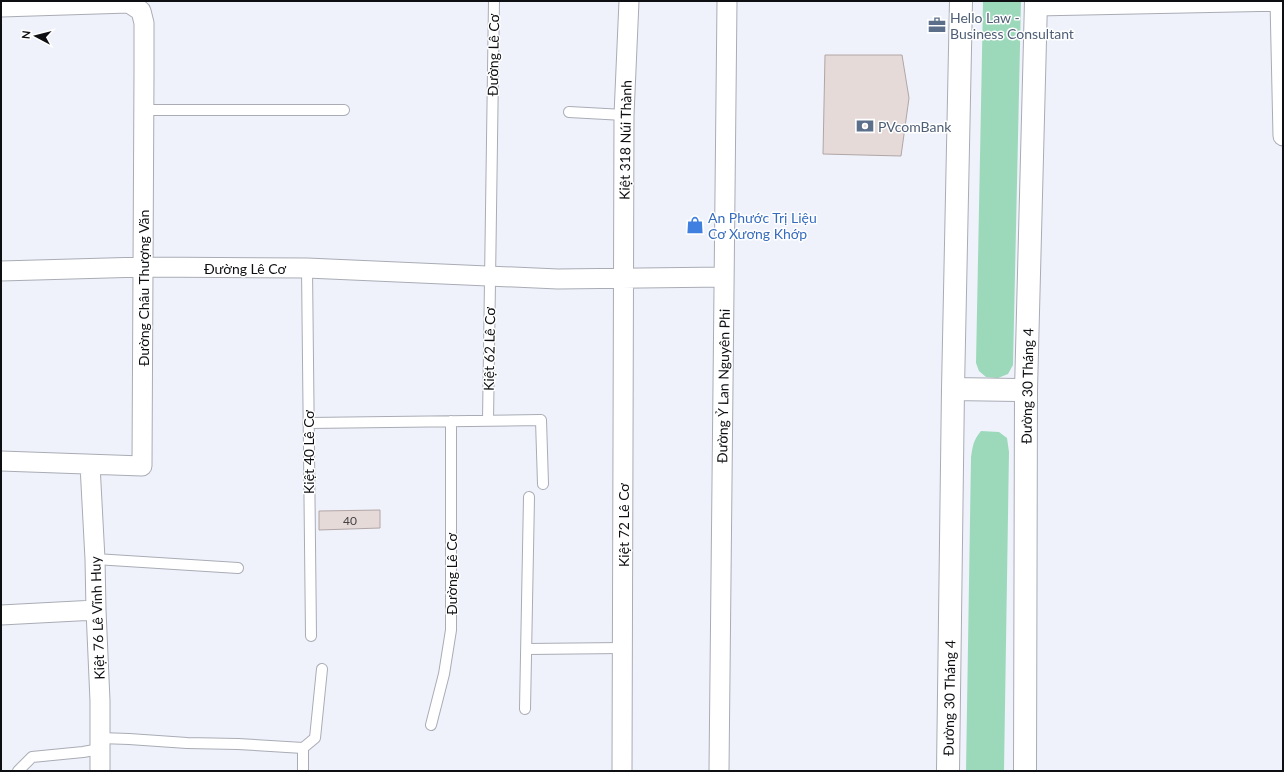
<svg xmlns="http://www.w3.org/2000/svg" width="1284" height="772" font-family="Lato,sans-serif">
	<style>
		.green { fill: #9cd9bb }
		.building { fill: #e6dad9; stroke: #b1a6a5 }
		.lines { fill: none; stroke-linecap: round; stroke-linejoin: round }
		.service-casing { stroke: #a9acb5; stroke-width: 12 }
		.minor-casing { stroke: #a9acb5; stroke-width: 21 }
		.tertiary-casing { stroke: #a9acb5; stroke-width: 24 }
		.service { stroke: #fff; stroke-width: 10 }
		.minor { stroke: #fff; stroke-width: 19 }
		.tertiary { stroke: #fff; stroke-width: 22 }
		.labels { text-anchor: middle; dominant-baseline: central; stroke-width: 3; stroke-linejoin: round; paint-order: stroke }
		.number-label { font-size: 12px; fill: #444244 }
		.service-label { font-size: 14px; fill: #4e5e75; stroke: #fff; text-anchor: start }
		.street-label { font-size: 14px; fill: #0e0f12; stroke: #fff }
		.shop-label { font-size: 14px; fill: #366cbe; stroke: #fff; text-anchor: start }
	</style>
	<rect width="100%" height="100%" fill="#eff2fb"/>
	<path class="green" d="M 983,1 L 1021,1 L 1013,365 L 1008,374 L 998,378 L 986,377 L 979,371 L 976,363 Z
		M 981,431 L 999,432 L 1007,438 L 1009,452 L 1004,771 L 966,771 L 971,457 C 973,445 973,441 981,431 Z"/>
	<path class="building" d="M 825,55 L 902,55 L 909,98 L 901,156 L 823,154 Z
		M 380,510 L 380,528 L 319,530 L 319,511 Z"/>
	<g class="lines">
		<g class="service-casing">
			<path id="service" d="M 143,110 L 344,110
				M 569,112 L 624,115
				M 307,268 L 311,636
				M 488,421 L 494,1
				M 308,423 L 541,420 L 543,484
				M 95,559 L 238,568
				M 527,649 L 622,648
				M 525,709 L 529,497
				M 431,725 L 444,674 L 451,630 L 451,421
				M 100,738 L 129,739 L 187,743 L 238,744 L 303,748
				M 18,771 L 32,757 L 83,752 L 100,749
				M 303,771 L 303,748 L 315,738 L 322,669"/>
		</g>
		<g class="minor-casing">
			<path id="minor" d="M 1280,1 L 1283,136
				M 1036,6 L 1281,1
				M 1,7 L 129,3 L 141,11 L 144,23 L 144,72 L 142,466 L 1,461
				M 1,271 L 143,267 L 307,268 L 558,279 L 724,277
				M 90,465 L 95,559 L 96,610 L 100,701 L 100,771
				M 1,615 L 96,610
				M 622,771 L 624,115 L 629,1
				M 719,771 L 727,1"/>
		</g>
		<g class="tertiary-casing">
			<path id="tertiary" d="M 953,389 L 1026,390
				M 948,771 L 953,389 L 961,1
				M 1025,771 L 1026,390 L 1036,1"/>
		</g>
		<use href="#service" class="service"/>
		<use href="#minor" class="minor"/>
		<use href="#tertiary" class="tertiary"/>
	</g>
	<defs>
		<g id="office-bare" transform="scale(1.38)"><path d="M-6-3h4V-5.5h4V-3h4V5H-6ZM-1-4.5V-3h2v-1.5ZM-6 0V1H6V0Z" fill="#5c6f8a" stroke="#fff" stroke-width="2.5" paint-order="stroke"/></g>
		<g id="bank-bare" transform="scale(1.38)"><path d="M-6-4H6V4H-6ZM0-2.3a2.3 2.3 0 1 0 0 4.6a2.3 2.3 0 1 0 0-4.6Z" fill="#5c6f8a" stroke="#fff" stroke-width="2.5" paint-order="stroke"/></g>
		<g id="shop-bare" transform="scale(1.38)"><path d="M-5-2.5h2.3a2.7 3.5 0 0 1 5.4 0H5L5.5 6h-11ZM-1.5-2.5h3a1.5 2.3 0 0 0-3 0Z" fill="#3f7fe0" stroke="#fff" stroke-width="2.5" paint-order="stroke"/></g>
	</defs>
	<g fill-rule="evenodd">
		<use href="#office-bare" x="937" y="25"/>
		<use href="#bank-bare" x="865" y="126"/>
		<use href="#shop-bare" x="695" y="225"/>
	</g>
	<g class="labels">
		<g class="number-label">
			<text x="350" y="520">40</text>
		</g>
		<g class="service-label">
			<text x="950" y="17">Hello Law -<tspan x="950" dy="16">Business Consultant</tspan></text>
			<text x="878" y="126">PVcomBank</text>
		</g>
		<g class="street-label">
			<text transform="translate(493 55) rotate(-89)">Đường Lê Cơ</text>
			<text transform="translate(625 140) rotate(-89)">Kiệt 318 Núi Thành</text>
			<text x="245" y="268">Đường Lê Cơ</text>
			<text transform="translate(143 288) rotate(-90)">Đường Châu Thượng Văn</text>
			<text transform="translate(489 349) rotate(-89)">Kiệt 62 Lê Cơ</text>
			<text transform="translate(723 386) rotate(-89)">Đường Ỷ Lan Nguyên Phi</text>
			<text transform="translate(1027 386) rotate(-89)">Đường 30 Tháng 4</text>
			<text transform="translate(308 452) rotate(-90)">Kiệt 40 Lê Cơ</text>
			<text transform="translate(623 525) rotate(-90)">Kiệt 72 Lê Cơ</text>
			<text transform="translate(451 574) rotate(-90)">Đường Lê Cơ</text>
			<text transform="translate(97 618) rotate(-92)">Kiệt 76 Lê Vĩnh Huy</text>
			<text transform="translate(949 698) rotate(-89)">Đường 30 Tháng 4</text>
		</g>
		<g class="shop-label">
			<text x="708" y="217">An Phước Trị Liệu<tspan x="708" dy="16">Cơ Xương Khớp</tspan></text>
		</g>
	</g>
	<rect width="1284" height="772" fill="none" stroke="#0e0f12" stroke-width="4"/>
	<g transform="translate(36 36) rotate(277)" stroke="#ffffff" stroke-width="3" paint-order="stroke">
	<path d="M0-3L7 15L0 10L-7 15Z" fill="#0e0f12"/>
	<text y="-6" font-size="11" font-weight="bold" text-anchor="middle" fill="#0e0f12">N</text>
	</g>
</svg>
